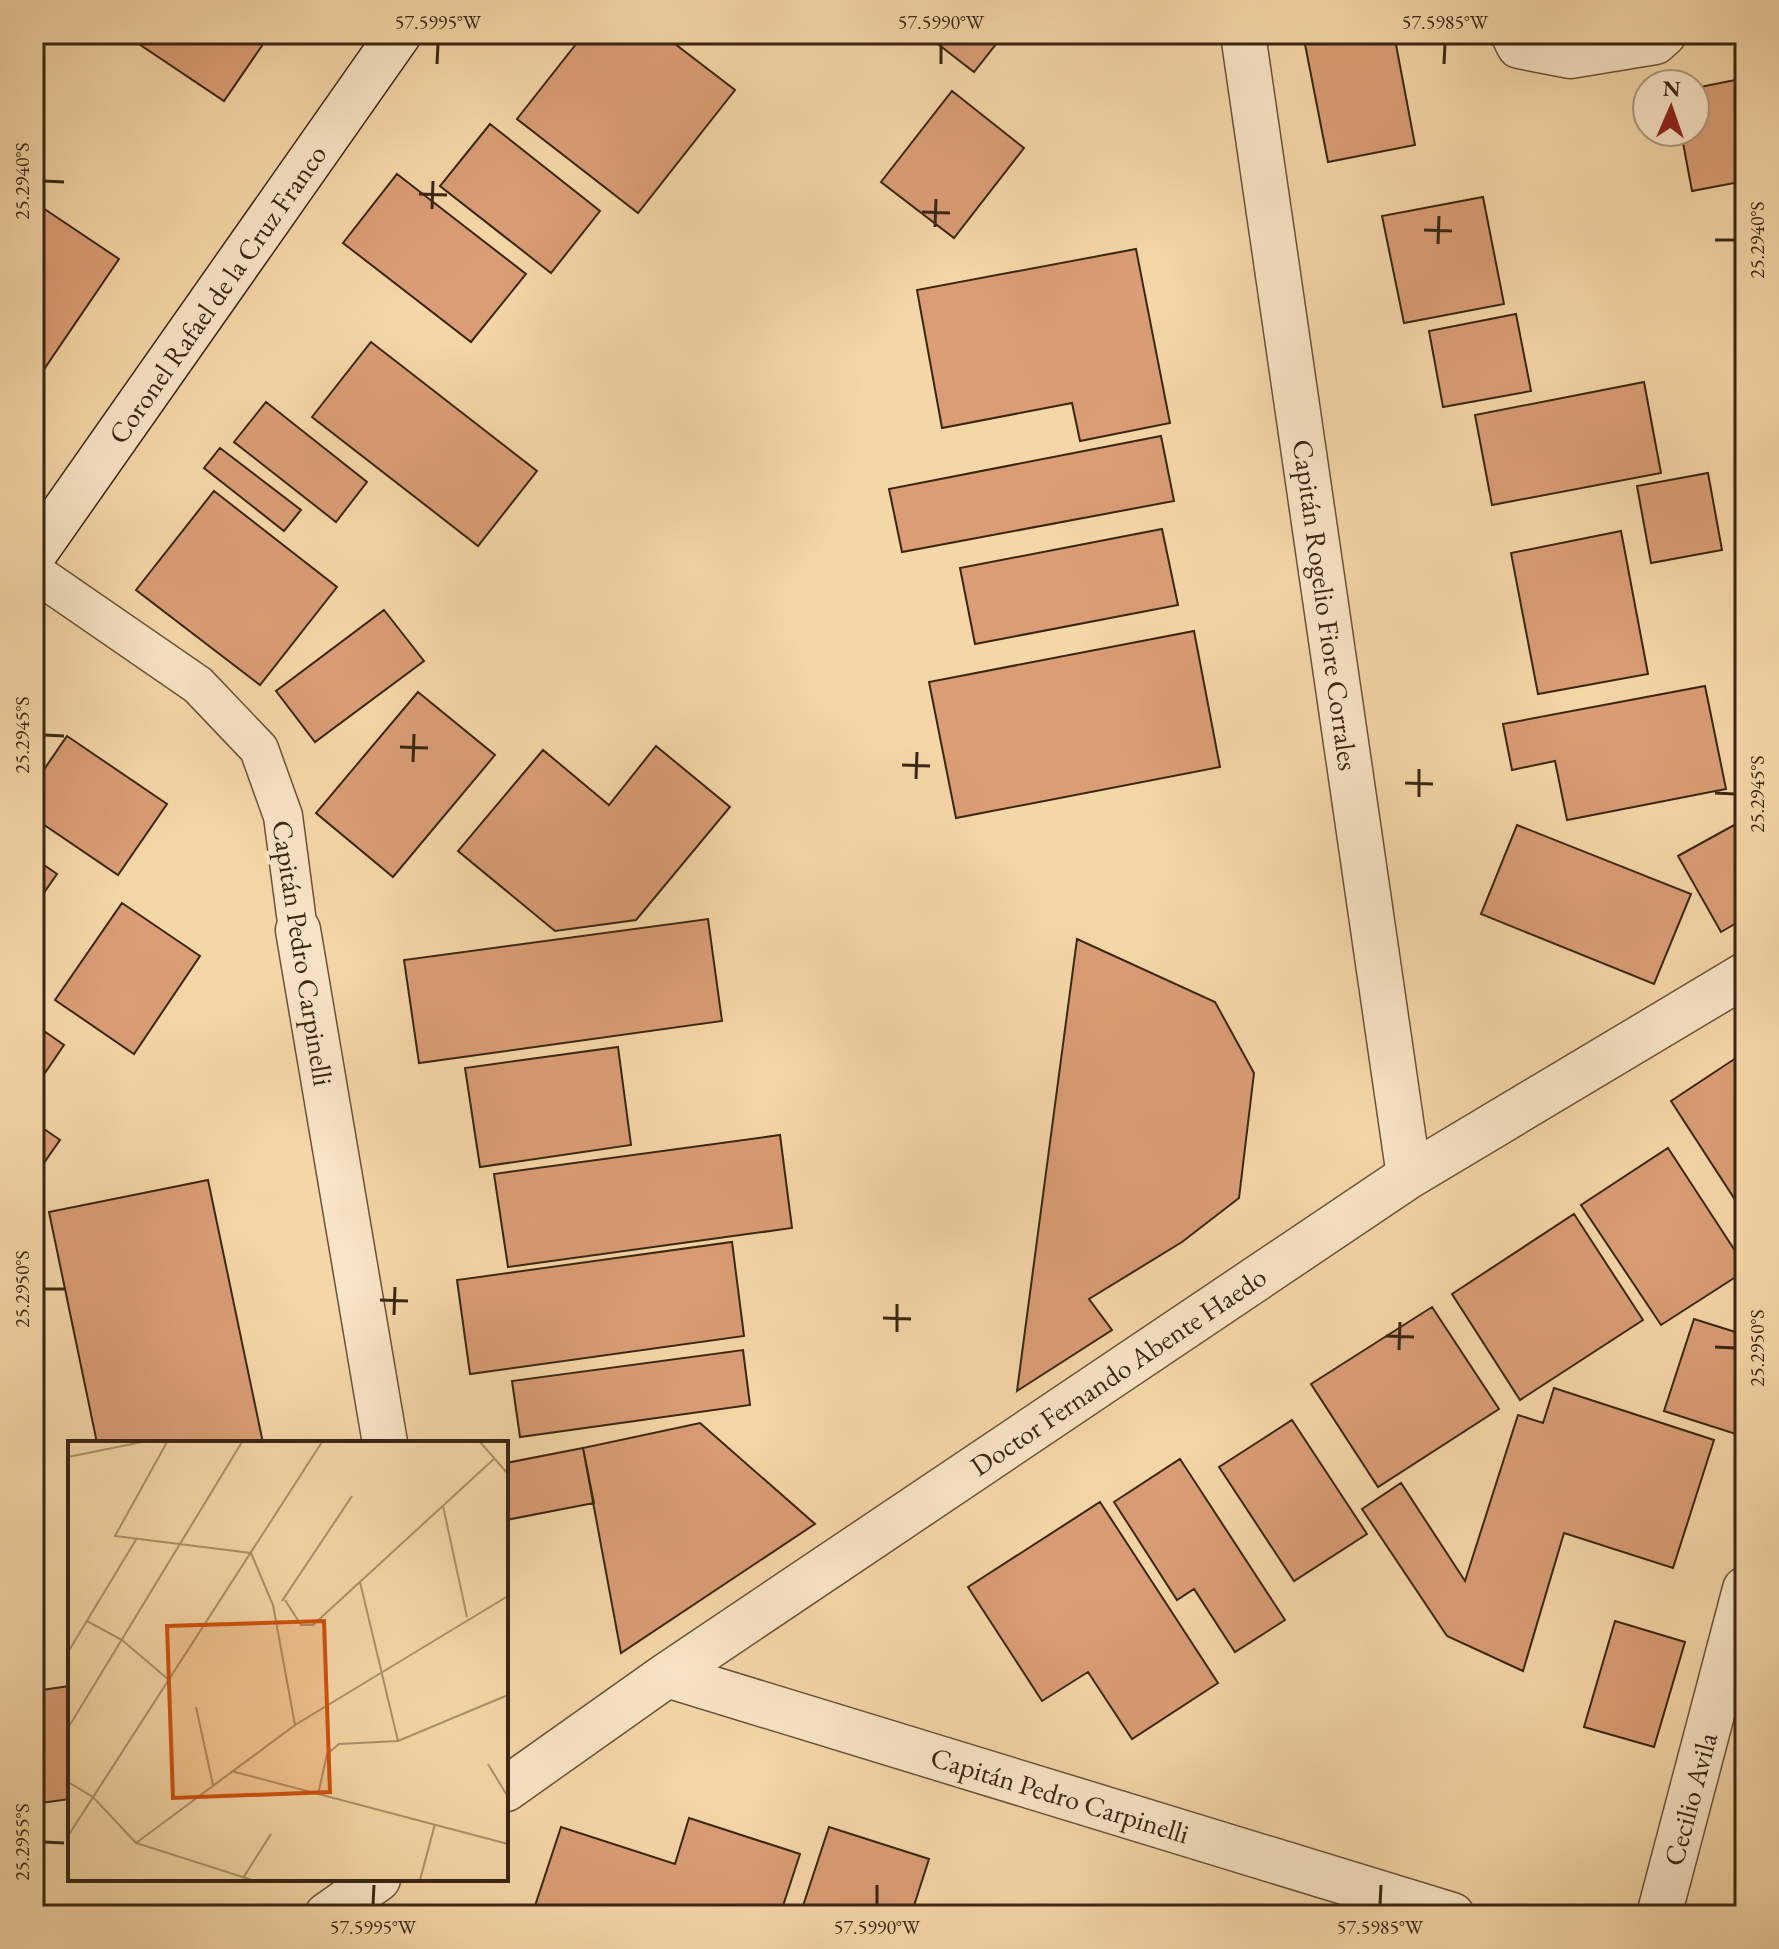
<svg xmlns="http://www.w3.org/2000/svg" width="1779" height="1949" font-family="'EB Garamond',serif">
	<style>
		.building { fill: #da9d75; stroke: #392714; stroke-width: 2 }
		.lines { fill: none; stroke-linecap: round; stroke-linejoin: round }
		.lane-casing { stroke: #685339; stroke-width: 41 }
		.street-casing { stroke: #685339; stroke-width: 47 }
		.secondary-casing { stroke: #392714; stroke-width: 47 }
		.lane { stroke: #f8e4c6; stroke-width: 38 }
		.street { stroke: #f8e4c6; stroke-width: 44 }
		.secondary { stroke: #f8e4c6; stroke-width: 44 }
		.ticks { fill: none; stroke: #392714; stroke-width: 3 }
		.labels { text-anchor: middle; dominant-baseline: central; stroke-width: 8; stroke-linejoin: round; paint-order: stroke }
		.street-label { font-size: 28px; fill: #392714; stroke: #f8e4c6 }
		.inset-road { fill: none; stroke: #aa906c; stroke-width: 2 }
		.view { fill: #ce520d; fill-opacity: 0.15; stroke: #ce520d; stroke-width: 4 }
		.inset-edge { fill: none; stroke: #392714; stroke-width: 4 }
		.neatline { fill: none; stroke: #392714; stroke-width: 3 }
		.ticks-label { font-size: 20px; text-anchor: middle; fill: #392714 }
	</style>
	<rect width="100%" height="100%" fill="#f5d6a7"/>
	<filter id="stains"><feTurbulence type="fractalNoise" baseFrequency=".0025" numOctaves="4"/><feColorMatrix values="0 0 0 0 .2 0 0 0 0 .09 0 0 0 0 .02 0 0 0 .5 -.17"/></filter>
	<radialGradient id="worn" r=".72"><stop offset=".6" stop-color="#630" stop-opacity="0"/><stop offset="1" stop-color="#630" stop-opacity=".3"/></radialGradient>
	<path class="building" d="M 124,34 L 270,34 L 224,101 Z
		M 584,34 L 662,34 L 735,90 L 638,213 L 517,119 Z
		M 925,34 L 1004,34 L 974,72 Z
		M 1303,34 L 1394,34 L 1415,145 L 1328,162 Z
		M 1745,78 L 1745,181 L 1692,191 L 1681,132 L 1695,132 L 1695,88 Z
		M 952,91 L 1024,148 L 954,238 L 881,182 Z
		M 490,124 L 600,211 L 551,273 L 440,186 Z
		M 397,174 L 526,274 L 471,342 L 343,243 Z
		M 1483,197 L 1504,304 L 1404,323 L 1382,216 Z
		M 34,202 L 119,259 L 34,384 Z
		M 1136,249 L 1170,423 L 1080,441 L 1072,403 L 942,428 L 917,290 Z
		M 1516,314 L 1531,391 L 1443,407 L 1429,331 Z
		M 371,342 L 537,471 L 478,546 L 312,417 Z
		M 1644,382 L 1661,473 L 1492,505 L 1475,415 Z
		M 266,402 L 367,482 L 336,522 L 234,442 Z
		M 1161,436 L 1174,501 L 902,552 L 889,489 Z
		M 220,448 L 301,510 L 284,531 L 204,468 Z
		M 1708,473 L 1722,550 L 1651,563 L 1637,486 Z
		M 214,491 L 337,587 L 260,685 L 136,590 Z
		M 1162,529 L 1178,605 L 975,644 L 960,568 Z
		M 1621,531 L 1648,674 L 1538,694 L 1511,553 Z
		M 384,610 L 424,661 L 315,742 L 276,691 Z
		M 1194,631 L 1220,767 L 956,818 L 929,682 Z
		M 1705,686 L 1726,789 L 1567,820 L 1555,761 L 1512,770 L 1503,724 Z
		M 418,692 L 495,755 L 393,877 L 316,813 Z
		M 67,736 L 167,804 L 118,875 L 34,818 L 34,784 Z
		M 656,746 L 730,807 L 636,920 L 555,931 L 458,851 L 543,750 L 609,805 Z
		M 1745,819 L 1745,918 L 1721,932 L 1678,856 Z
		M 1517,825 L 1691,894 L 1654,984 L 1481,914 Z
		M 34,858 L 57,874 L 34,907 Z
		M 122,903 L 200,956 L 134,1054 L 55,1000 Z
		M 708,919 L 722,1021 L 419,1063 L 404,960 Z
		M 1077,939 L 1215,1002 L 1254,1073 L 1239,1198 L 1182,1242 L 1089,1299 L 1112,1330 L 1017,1391 Z
		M 34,1024 L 64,1045 L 34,1089 Z
		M 618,1047 L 631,1145 L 480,1167 L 465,1068 Z
		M 1745,1052 L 1745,1215 L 1671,1101 Z
		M 34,1122 L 60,1140 L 34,1177 Z
		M 780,1135 L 792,1228 L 508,1267 L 494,1174 Z
		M 1668,1148 L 1745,1266 L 1745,1271 L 1661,1325 L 1581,1205 Z
		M 208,1180 L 263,1443 L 97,1443 L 49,1212 Z
		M 1574,1214 L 1643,1320 L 1520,1400 L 1452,1294 Z
		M 732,1242 L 744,1336 L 470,1374 L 457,1280 Z
		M 1432,1307 L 1499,1409 L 1378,1487 L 1311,1384 Z
		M 1694,1319 L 1745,1335 L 1745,1437 L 1664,1411 Z
		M 743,1350 L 750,1405 L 520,1437 L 512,1381 Z
		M 1554,1388 L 1714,1440 L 1673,1568 L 1564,1533 L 1523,1671 L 1447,1636 L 1362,1509 L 1401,1483 L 1465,1581 L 1518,1415 L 1543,1423 Z
		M 1292,1420 L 1367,1534 L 1294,1581 L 1219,1467 Z
		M 700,1423 L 815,1524 L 621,1653 L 583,1448 Z
		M 583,1448 L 594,1503 L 506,1520 L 506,1463 Z
		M 1180,1459 L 1285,1620 L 1235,1652 L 1194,1589 L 1177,1600 L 1114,1502 Z
		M 1100,1502 L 1218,1683 L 1132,1739 L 1088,1672 L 1042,1701 L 968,1587 Z
		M 1615,1621 L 1685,1642 L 1654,1747 L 1584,1727 Z
		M 70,1686 L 70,1799 L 34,1804 L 34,1691 Z
		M 689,1818 L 800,1854 L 780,1915 L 532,1915 L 561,1827 L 675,1864 Z
		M 829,1827 L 929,1859 L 911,1915 L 800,1915 Z"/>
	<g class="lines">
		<g class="lane-casing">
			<path id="lane" d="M 34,572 L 198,685 L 259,749 L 283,816 L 298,930"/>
		</g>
		<g class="street-casing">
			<path id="street" d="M 1243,34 L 1409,1176
				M 1513,34 L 1519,46 L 1570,56 L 1655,42 L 1664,34
				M 298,930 L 385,1443
				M 667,1675 L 1452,1915
				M 506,1789 L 667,1675 L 1409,1176 L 1745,975
				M 327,1915 L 378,1879
				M 1659,1915 L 1745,1589"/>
		</g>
		<g class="secondary-casing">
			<path id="secondary" d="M 34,554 L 399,34"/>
		</g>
		<use href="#lane" class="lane"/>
		<use href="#street" class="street"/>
		<use href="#secondary" class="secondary"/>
	</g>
	<path class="ticks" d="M 437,64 L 438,44M 941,64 L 941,44M 1444,64 L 1445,44M 44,181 L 64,182M 419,194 L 447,195M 432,209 L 433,181M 922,212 L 950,213M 935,227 L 936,199M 1424,230 L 1452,231M 1715,240 L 1735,240M 1438,244 L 1439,216M 44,735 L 64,736M 400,747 L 428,748M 413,762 L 414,734M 902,765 L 930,766M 916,779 L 917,752M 1405,783 L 1433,784M 1715,793 L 1735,794M 1419,797 L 1419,769M 44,1289 L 64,1289M 380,1300 L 408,1301M 394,1315 L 395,1287M 883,1318 L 911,1319M 897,1332 L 897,1304M 1386,1336 L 1414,1337M 1715,1347 L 1735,1348M 1399,1350 L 1400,1322M 44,1842 L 64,1843M 373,1905 L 374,1885M 877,1905 L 877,1885M 1380,1905 L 1381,1885"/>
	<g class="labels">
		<g class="street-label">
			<text transform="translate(217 294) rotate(-55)">Coronel Rafael de la Cruz Franco</text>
			<text transform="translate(1326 605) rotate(82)">Capitán Rogelio Fiore Corrales</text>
			<text transform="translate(303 953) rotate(81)">Capitán Pedro Carpinelli</text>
			<text transform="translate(1118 1371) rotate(-34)">Doctor Fernando Abente Haedo</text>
			<text transform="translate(1060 1795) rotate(17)">Capitán Pedro Carpinelli</text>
			<text transform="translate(1690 1799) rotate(-75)">Cecilio Avila</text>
		</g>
	</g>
	<g transform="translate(68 1441)">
		<rect width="440" height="440" fill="#f5d6a7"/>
		<path class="inset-road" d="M 99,1 L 47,95 L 183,112 L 205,164 L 227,284M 412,1 L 440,33M 0,16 L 74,1M 375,65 L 399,176M 292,141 L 330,300M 217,159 L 233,184 L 245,184 L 427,17M 214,160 L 284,55M 19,180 L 54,199 L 101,239M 0,211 L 69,97M 128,266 L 145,344M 0,287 L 174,1M 420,323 L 440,356M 163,330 L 440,403M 0,341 L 25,356 L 68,402 L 184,439M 250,354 L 259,313 L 271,303 L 330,300 L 440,254M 0,395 L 254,1M 68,402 L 227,284 L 440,155M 175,437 L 203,393M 352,439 L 367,383"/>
		<path class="view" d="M 256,180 L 262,351 L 105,357 L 99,185 Z"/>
		<rect width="440" height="440" class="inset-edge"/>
	</g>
	<rect width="1779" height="1949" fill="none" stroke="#f5d6a7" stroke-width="88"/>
	<g transform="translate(1671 108) rotate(2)"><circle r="38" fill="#f8e4c6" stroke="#ac987f" stroke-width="2"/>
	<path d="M0-6L14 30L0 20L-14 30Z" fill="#8f2418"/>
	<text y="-12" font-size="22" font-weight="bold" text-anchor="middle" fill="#392714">N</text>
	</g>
	<rect x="44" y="44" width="1691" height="1861" class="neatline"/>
	<g class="ticks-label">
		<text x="438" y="29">57.5995°W</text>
		<text x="941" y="29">57.5990°W</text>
		<text x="1445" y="29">57.5985°W</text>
		<text transform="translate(22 181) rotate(-90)" y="7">25.2940°S</text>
		<text transform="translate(1757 240) rotate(-90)" y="7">25.2940°S</text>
		<text transform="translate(22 735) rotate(-90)" y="7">25.2945°S</text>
		<text transform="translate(1757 794) rotate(-90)" y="7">25.2945°S</text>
		<text transform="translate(22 1289) rotate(-90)" y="7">25.2950°S</text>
		<text transform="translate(1757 1348) rotate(-90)" y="7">25.2950°S</text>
		<text transform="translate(22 1842) rotate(-90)" y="7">25.2955°S</text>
		<text x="373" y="1934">57.5995°W</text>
		<text x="877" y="1934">57.5990°W</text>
		<text x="1380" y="1934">57.5985°W</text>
	</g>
	<rect width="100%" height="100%" filter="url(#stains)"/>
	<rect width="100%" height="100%" fill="url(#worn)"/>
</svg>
